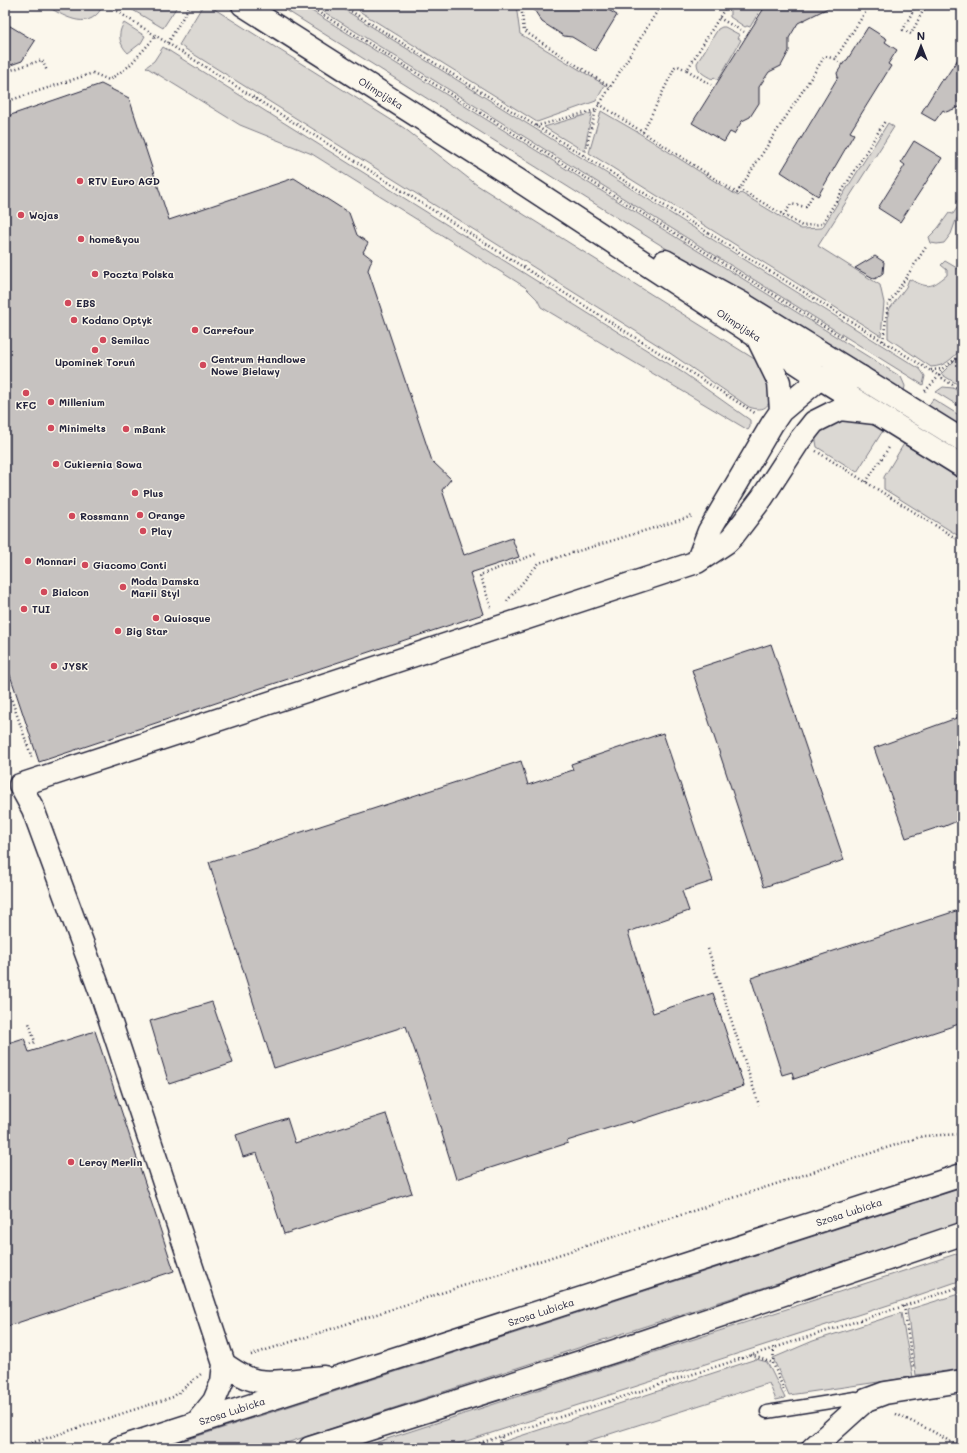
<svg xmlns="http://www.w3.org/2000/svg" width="967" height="1453" font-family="Mali,sans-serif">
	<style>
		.green { fill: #dbd8d3; stroke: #7e7d87 }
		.building { fill: #c6c2c0; stroke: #22223b }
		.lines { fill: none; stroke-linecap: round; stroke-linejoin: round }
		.lane-casing { stroke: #22223b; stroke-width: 15 }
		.street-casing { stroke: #22223b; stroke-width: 25 }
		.secondary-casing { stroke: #22223b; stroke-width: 25 }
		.primary-casing { stroke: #22223b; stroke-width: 25 }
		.path { stroke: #22223b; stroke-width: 2.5; stroke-dasharray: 1 3; stroke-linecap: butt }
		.lane { stroke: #fbf7ec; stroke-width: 12 }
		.street { stroke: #fbf7ec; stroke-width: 22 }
		.secondary { stroke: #fbf7ec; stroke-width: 22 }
		.primary { stroke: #fbf7ec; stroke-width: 22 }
		.poi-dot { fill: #d1495b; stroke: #fbf7ec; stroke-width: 1.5 }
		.labels { text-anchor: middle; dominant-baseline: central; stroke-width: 3; stroke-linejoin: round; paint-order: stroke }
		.street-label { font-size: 10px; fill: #22223b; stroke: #fbf7ec }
		.poi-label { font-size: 10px; font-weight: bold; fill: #22223b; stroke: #fbf7ec; text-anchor: start }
	</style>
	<rect width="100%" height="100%" fill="#fbf7ec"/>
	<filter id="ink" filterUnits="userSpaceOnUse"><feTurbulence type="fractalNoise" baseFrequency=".025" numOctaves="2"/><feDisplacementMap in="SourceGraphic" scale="8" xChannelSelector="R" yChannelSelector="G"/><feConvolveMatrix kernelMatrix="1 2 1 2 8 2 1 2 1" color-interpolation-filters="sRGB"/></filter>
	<g filter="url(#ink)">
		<path class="green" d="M 45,5 L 94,5 L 101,9 C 87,32 62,15 45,5 Z
			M 134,5 L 178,5 L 163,28 L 131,9 Z
			M 203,5 L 208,5 L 404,128 L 477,185 L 756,360 C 760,365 765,371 767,376 C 768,380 768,385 769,389 C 772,405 766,413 749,407 L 661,347 L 179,45 Z
			M 278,5 L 302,5 L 901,377 L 905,386 L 903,397 Z
			M 313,5 L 337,5 L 920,369 L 925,376 L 923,385 Z
			M 363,5 L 516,5 L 520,34 L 605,85 L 596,101 L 537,122 L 359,11 Z
			M 733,5 L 763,5 L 750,27 L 747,26 L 745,27 L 730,17 L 730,10 Z
			M 124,23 L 145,36 L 141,43 L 128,53 C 119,44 117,34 124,23 Z
			M 722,27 L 725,27 L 740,35 L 738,38 L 741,40 L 718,80 L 714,77 L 712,79 C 705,75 697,72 697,63 L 718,29 Z
			M 163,47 L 685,374 L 750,420 L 750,427 L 748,430 L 541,307 L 537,299 L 525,287 L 312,154 L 240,125 L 146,67 L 154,61 Z
			M 601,111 L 639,133 L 738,196 L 741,193 L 801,229 L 822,228 L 888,123 L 894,127 L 818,246 L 880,285 L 884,303 L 881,336 L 589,153 Z
			M 592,113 L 584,151 L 544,127 Z
			M 962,194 L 962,210 L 956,220 L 951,234 L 944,243 L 937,244 L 931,243 L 929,237 L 938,228 L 949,213 L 953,214 L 959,205 L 957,202 Z
			M 945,261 L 962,271 L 962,349 C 950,359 947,366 931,367 L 888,338 L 888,311 L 906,287 L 909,279 C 928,288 930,289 947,275 L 947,270 L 941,265 Z
			M 962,353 L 962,387 L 941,374 Z
			M 943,387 L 953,388 L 962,394 L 962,408 L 936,392 Z
			M 933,399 L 962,417 L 962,432 L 926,409 Z
			M 860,417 L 884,429 L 857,472 L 817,447 L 815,435 L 828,423 Z
			M 905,442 L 962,478 L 962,538 L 884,489 L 884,477 Z
			M 962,1188 L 962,1223 L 271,1448 L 161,1448 Z
			M 962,1252 L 962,1280 L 907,1299 L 445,1448 L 359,1448 Z
			M 962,1293 L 962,1352 L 960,1353 L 962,1369 L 916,1375 L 907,1310 Z
			M 901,1313 L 913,1377 L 789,1395 L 773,1358 L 813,1341 Z
			M 756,1359 L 767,1362 L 785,1398 L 776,1400 L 769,1383 L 566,1448 L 496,1448 L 499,1443 Z"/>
		<path class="building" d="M 531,5 L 600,5 L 617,15 L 595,51 L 572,37 L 564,36 L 542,22 Z
			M 766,5 L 834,5 L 798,23 L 789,38 L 789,51 L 781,66 L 769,72 L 759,87 L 759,103 L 750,117 L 742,121 L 734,134 L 730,132 L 724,142 L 692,123 Z
			M 5,23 L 35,41 L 22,61 L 5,67 Z
			M 868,27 L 887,39 L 885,42 L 897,50 L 888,64 L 891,66 L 850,132 L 854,134 L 818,196 L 781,172 L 838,77 L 837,73 L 845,61 L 847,60 Z
			M 962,53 L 962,106 L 946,112 L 943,110 L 935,121 L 921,113 L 942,79 L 944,80 Z
			M 101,84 L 129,98 L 169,220 L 294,178 L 349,213 L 357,235 L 368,243 L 363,252 L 372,259 L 368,270 L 432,461 L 451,479 L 442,490 L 464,555 L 512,538 L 519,557 L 470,573 L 483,614 L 39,762 L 5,660 L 5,117 Z
			M 914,141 L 942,158 L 900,222 L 878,208 L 905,165 L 901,162 Z
			M 875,256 L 884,262 L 883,273 L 875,279 L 855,268 Z
			M 771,644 L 844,860 L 764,887 L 692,670 Z
			M 962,716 L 962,819 L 943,827 L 942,826 L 906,838 L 874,748 Z
			M 663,733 L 713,881 L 682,891 L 689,911 L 628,932 L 653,1013 L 713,993 L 744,1086 L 632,1123 L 631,1121 L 567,1141 L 568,1143 L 456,1179 L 427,1085 L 406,1026 L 274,1068 L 209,862 L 521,761 L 528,785 L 573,770 L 571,764 Z
			M 962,909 L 962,1023 L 794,1079 L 792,1072 L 782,1075 L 751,978 Z
			M 212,1002 L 233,1063 L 169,1084 L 150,1021 Z
			M 95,1031 L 174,1271 L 5,1327 L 5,1044 L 24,1038 L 29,1052 Z
			M 386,1114 L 412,1193 L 284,1234 L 257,1153 L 243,1157 L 236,1135 L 287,1118 L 295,1143 Z"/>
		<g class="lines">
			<g class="lane-casing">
				<path id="lane" d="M 767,1412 L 855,1398 L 866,1400"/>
			</g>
			<g class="street-casing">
				<path id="street" d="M 757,337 L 779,382 L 781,411
					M 697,562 L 709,531 L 772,424 L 781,411 L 820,378 L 861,377
					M 224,1364 C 233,1370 242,1377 254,1380 C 270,1385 306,1378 324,1377
					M 197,1422 L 214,1401 L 222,1382 L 224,1364 L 103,999 L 33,809 L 20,785 L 697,562 L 727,542 L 733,536 L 762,498 L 799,441 L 814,422 L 840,409 L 875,413
					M 813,1448 L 866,1400 L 885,1393 L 962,1381"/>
			</g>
			<g class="secondary-casing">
				<path id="secondary" d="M 243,5 L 518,180 L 820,378 L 962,466
					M 665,261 L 743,304 L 962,440"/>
			</g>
			<g class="primary-casing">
				<path id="primary" d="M 119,1448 L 962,1175
					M 310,1448 L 615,1351 L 962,1234"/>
			</g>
			<path class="path" d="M 107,5 L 755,413
				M 307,5 L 845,339
				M 341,5 L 939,376 L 942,369 L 962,354
				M 521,5 L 524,31 L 610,87
				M 916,5 L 903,30 L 911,34 L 926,5
				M 719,18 L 744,32
				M 168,43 L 190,5
				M 835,59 L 842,65
				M 687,70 L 711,85
				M 5,72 L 42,60 L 47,71
				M 5,102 L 93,73 L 109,80 L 129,66 L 156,36
				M 599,104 L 737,193 L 825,56 L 835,59 L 870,5
				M 596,110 L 661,5
				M 536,126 L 596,110 L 584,156
				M 643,132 L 675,67 L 678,66 L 687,70 L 727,5
				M 739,189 L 784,215
				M 814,193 L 806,207 L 791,204 L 784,215 L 802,226 L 822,224 L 885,121
				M 883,341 L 888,305 L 926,247
				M 931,370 L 942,369
				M 925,391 L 939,376 L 962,391
				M 816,451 L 962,542
				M 866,482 L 890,446
				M 507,601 L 539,563 L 693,516
				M 491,607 L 480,575 L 536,554
				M 5,681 L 32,758
				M 708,949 L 759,1105
				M 26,1045 L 35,1042 L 29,1023
				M 904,1306 L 913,1368
				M 774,1347 L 773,1363 L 785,1393
				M 251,1355 L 923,1136 L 962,1134
				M 751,1355 L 773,1363
				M 896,1414 L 932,1431 L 961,1448
				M 16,1448 L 173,1397 L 201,1374
				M 464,1448 L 904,1306 L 962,1286
				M 495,1448 L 502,1437"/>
			<use href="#lane" class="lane"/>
			<use href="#street" class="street"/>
			<use href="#secondary" class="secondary"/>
			<use href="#primary" class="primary"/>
		</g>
	</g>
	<g class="poi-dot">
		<circle cx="80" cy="181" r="4"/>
		<circle cx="21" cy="215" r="4"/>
		<circle cx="81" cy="239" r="4"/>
		<circle cx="95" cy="274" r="4"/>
		<circle cx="68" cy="303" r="4"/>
		<circle cx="74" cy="320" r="4"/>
		<circle cx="195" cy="330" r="4"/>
		<circle cx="103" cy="340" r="4"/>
		<circle cx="95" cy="350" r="4"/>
		<circle cx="203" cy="365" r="4"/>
		<circle cx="26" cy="393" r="4"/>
		<circle cx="51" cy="402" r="4"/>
		<circle cx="51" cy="428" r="4"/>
		<circle cx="126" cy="429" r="4"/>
		<circle cx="56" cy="464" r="4"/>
		<circle cx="135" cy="493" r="4"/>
		<circle cx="140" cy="515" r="4"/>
		<circle cx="72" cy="516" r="4"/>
		<circle cx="143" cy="531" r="4"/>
		<circle cx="28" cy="561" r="4"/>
		<circle cx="85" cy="565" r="4"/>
		<circle cx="123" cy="587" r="4"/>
		<circle cx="44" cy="592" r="4"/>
		<circle cx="24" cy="609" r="4"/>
		<circle cx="156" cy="618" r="4"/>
		<circle cx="118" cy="631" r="4"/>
		<circle cx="54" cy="666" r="4"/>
		<circle cx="71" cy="1162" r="4"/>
	</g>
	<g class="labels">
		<g class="street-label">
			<text transform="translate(381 93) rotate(32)">Olimpijska</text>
			<text transform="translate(739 325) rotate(33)">Olimpijska</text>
			<text transform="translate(849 1212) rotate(-18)">Szosa Lubicka</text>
			<text transform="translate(541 1312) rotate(-18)">Szosa Lubicka</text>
			<text transform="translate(232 1411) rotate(-18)">Szosa Lubicka</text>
		</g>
		<g class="poi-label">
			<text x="88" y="181">RTV Euro AGD</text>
			<text x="29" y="215">Wojas</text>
			<text x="89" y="239">home&amp;you</text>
			<text x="103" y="274">Poczta Polska</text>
			<text x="76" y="303">EBS</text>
			<text x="82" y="320">Kodano Optyk</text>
			<text x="203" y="330">Carrefour</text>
			<text x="111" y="340">Semilac</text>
			<text x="211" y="359">Centrum Handlowe<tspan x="211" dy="12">Nowe Bielawy</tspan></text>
			<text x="95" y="362" text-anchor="middle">Upominek Toruń</text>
			<text x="59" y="402">Millenium</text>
			<text x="26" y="405" text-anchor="middle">KFC</text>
			<text x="59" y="428">Minimelts</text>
			<text x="134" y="429">mBank</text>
			<text x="64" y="464">Cukiernia Sowa</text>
			<text x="143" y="493">Plus</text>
			<text x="148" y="515">Orange</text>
			<text x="80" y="516">Rossmann</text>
			<text x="151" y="531">Play</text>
			<text x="36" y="561">Monnari</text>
			<text x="93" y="565">Giacomo Conti</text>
			<text x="131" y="581">Moda Damska<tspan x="131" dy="12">Marii Styl</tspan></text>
			<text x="52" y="592">Bialcon</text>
			<text x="32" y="609">TUI</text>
			<text x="164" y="618">Quiosque</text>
			<text x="126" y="631">Big Star</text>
			<text x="62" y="666">JYSK</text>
			<text x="79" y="1162">Leroy Merlin</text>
		</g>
	</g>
	<rect width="967" height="1453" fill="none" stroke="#fbf7ec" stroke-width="20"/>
	<rect x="10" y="10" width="947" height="1433" fill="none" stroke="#22223b" stroke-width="1.5" filter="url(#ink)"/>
	<g transform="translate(921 46)" stroke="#fbf7ec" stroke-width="3" paint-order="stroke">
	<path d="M0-3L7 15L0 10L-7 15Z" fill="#22223b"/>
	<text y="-6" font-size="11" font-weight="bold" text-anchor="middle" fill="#22223b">N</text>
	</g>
</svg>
